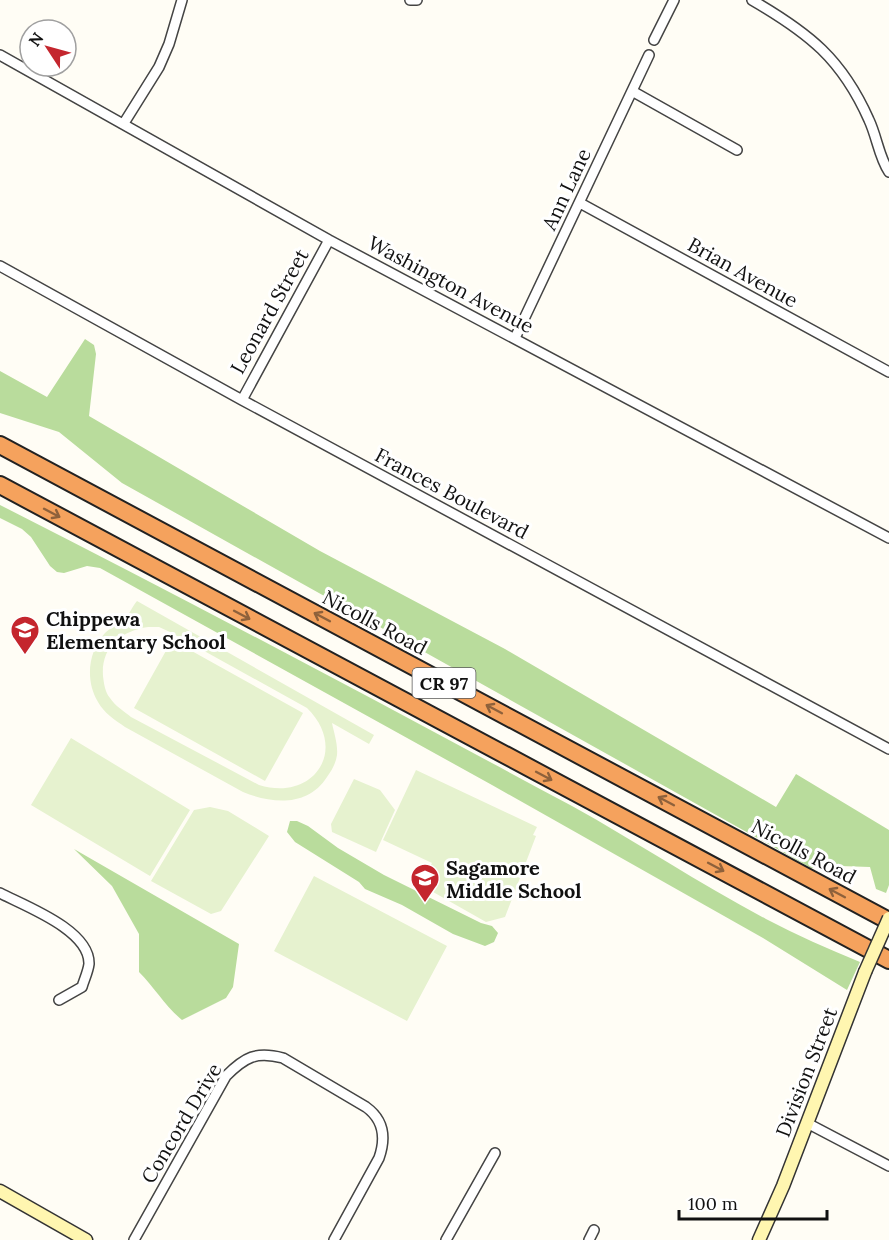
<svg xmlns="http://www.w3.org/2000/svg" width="889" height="1240" font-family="Lora,serif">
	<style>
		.forest { fill: #b9dc9c }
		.pitch { fill: #e6f2cf; fill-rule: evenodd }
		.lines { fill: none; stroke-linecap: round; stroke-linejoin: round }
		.street-casing { stroke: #444; stroke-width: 12 }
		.secondary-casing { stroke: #333; stroke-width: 15 }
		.highway-casing { stroke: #222; stroke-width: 20 }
		.street { stroke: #fff; stroke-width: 9 }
		.secondary { stroke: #fff6b0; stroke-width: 12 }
		.highway { stroke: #f5a25d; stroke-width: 16 }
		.secondary-bridge-casing { stroke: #333; stroke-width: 15; stroke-linecap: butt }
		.secondary-bridge { stroke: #fff6b0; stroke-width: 12 }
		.oneway { stroke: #8e613b }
		.labels { text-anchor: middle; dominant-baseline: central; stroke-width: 6; stroke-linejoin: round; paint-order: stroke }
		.shield { fill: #fff; stroke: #585858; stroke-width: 1.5 }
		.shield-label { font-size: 18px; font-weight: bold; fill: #111 }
		.street-label { font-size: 20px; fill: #111; stroke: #fff }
		.poi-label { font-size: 20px; font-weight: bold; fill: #111; stroke: #fff; text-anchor: start }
	</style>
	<rect width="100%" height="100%" fill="#fffdf5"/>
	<path class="forest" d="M 85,339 L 94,345 L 96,354 L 89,416 L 320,551 L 505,649 L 776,807 L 796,774 L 889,830 L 889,885 L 886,893 L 876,889 L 870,867 L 840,866 L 811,868 L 122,483 L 59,432 L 0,413 L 0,371 L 47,397 Z
		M 0,505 C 192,602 382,704 572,806 C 637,842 700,884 766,919 C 797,935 828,949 860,962 L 847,990 L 763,938 L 492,785 L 100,568 L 87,566 L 64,573 L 57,572 L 50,566 L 31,537 L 22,529 L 0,518 Z
		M 290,821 L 297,821 L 308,826 L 338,848 L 384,875 L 481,923 L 492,926 L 498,933 L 494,942 L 485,946 L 453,934 L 402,905 L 365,889 L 359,882 L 295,842 L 287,832 Z
		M 74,849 L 239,944 L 233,987 L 226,998 L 182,1020 C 165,1006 155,988 139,972 L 139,934 L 112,886 Z"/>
	<path class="pitch" d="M 137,601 L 374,735 L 369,744 L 332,723 C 334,733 338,744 337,755 C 336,763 332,770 327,777 C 308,807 272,804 243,792 L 125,727 C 115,720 104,713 98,702 C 85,680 88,652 105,633 C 110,628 118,625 124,620 C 129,615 132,607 137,601 ZM 148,627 L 159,627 L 170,632 L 307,708 C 349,749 314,802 259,785 L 131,717 C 124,711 115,706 110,698 C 105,692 104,684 103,676 C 101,647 121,631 148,627 Z
		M 172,640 L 303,713 L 265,781 L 134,708 Z
		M 71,738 L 190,810 L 150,876 L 31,805 Z
		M 416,770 L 537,827 L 533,835 L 536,836 L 505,917 L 486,922 L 419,884 L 432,863 L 383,840 Z
		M 354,779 L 380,790 L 395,810 L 376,852 L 332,832 L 331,824 Z
		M 210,807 L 228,811 L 269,836 L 221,911 L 211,914 L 151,881 L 194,810 Z
		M 314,876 L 447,946 L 407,1021 L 274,951 Z"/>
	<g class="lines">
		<g class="street-casing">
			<path id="street" d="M 410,0 L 417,0
				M 752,0 C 809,33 842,59 869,120 C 877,137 879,157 889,172
				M 654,40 L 674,0
				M 0,55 L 329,240 L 889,538
				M 632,91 L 737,150
				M 124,123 L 159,67 L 169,44 L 182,0
				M 580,203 L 889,372
				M 0,266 L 242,400 L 889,749
				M 515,338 L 649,55
				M 242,400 L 329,240
				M 0,893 C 25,906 90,930 89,964 C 88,972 84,980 82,987 L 59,1000
				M 807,1123 L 889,1166
				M 134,1240 L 226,1076 C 245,1057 256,1051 283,1058 L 366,1107 C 384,1120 386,1138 379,1158 L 334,1240
				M 446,1240 L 495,1153
				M 589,1240 L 594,1230"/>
		</g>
		<g class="secondary-casing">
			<path id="secondary" d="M 0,1191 L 86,1240
				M 759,1240 L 783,1186 L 865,972"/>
		</g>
		<g class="highway-casing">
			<path id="highway" d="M 0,445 L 889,921
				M 0,485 L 889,960"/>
		</g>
		<use href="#street" class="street"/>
		<use href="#secondary" class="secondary"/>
		<use href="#highway" class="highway"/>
		<g class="secondary-bridge-casing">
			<path id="secondary-bridge" d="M 865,972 L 889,918"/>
		</g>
		<use href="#secondary-bridge" class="secondary-bridge"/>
	</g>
	<defs><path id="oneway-shaft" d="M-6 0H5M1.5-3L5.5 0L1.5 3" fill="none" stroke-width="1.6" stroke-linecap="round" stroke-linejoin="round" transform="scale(1.5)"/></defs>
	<g class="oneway">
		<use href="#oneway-shaft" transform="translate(52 513) rotate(28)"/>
		<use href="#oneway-shaft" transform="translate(242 615) rotate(28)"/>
		<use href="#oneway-shaft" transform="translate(322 617) rotate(-152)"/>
		<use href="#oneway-shaft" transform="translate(494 709) rotate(-152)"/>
		<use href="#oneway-shaft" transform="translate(544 776) rotate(28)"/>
		<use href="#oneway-shaft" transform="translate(666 801) rotate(-152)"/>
		<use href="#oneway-shaft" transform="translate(716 867) rotate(28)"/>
		<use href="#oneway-shaft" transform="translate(837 893) rotate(-152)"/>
	</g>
	<defs>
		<g id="school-pin" transform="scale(1.5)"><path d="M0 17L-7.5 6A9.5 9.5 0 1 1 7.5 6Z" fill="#c4262e" stroke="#fff"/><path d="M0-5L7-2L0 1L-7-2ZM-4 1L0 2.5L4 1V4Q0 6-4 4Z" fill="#fff"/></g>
	</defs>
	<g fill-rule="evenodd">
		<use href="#school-pin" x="25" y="630"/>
		<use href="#school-pin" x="425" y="878"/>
	</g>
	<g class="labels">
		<rect class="shield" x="412.5" y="668" width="63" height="30" rx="4.5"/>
		<g class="shield-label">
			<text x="444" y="683">CR 97</text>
		</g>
		<g class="street-label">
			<text transform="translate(566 189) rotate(-65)">Ann Lane</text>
			<text transform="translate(743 272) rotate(29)">Brian Avenue</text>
			<text transform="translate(451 284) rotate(28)">Washington Avenue</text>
			<text transform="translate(269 311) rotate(-61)">Leonard Street</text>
			<text transform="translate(452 493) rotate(28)">Frances Boulevard</text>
			<text transform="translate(375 622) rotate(28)">Nicolls Road</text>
			<text transform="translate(804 851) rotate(28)">Nicolls Road</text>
			<text transform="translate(806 1072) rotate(-69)">Division Street</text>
			<text transform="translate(181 1123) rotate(-59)">Concord Drive</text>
		</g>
		<g class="poi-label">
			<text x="46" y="618">Chippewa<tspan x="46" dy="23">Elementary School</tspan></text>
			<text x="446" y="867">Sagamore<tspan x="446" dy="23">Middle School</tspan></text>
		</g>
	</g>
	<g transform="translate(48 48) rotate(306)"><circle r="28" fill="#ffffff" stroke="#a0a0a0" stroke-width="1.5"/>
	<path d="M0-4.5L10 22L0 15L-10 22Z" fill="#c4262e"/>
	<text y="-9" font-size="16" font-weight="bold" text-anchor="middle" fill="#111111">N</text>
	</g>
	<path d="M679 1210v9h148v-9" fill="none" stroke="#111111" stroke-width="3"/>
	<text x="688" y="1210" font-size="18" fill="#111111" stroke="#ffffff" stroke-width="4.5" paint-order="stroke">100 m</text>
</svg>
